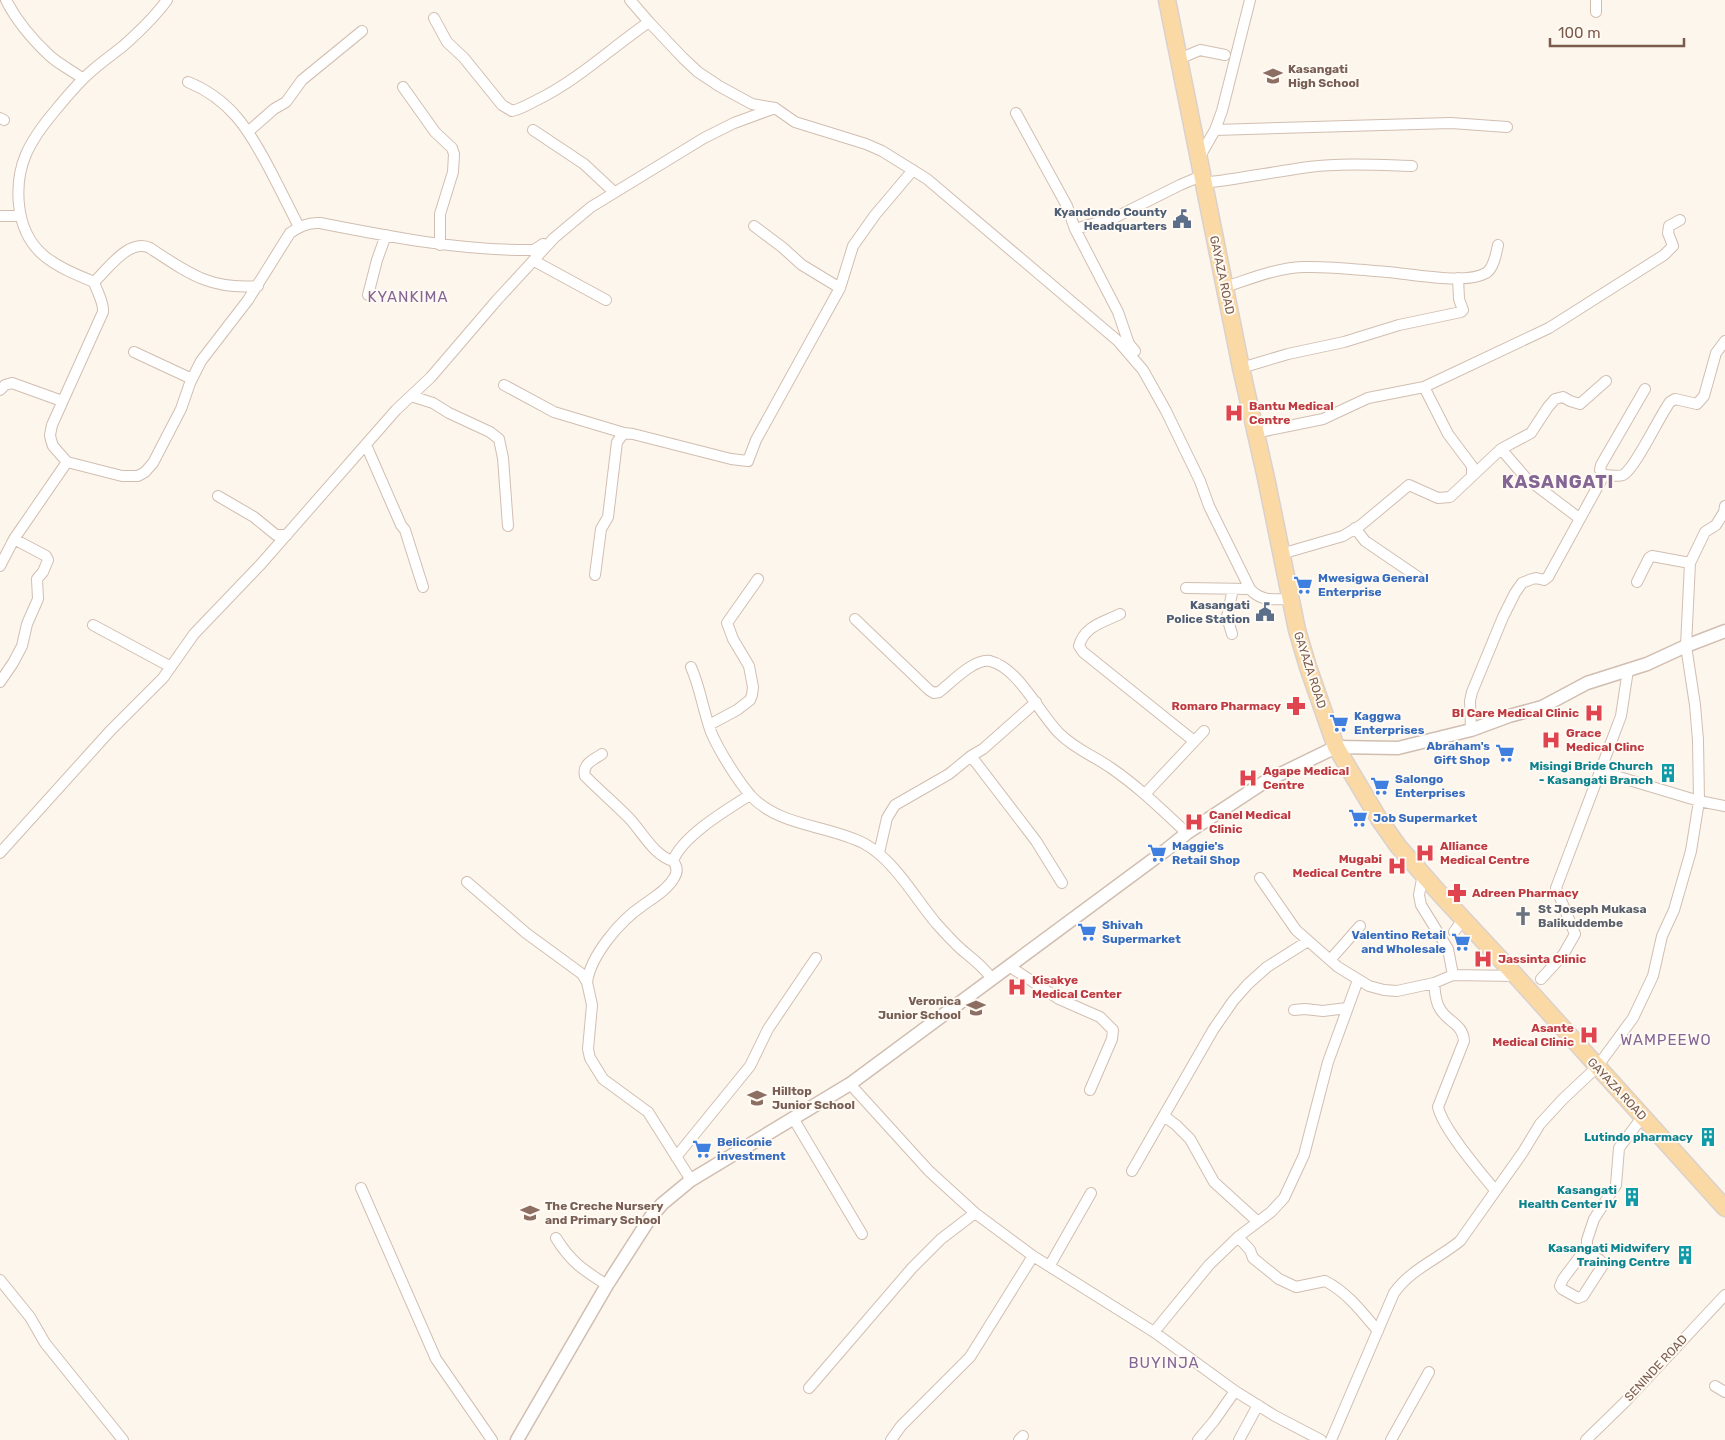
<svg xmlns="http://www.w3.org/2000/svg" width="1725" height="1440" font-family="Rubik,sans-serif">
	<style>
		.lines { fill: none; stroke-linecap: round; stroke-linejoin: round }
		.minor-casing { stroke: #d1beb0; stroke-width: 12 }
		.tertiary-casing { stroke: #d1beb0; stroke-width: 15 }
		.primary-casing { stroke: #dad1cd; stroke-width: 19 }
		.minor { stroke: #fff; stroke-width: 10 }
		.tertiary { stroke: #fff; stroke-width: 12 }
		.primary { stroke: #fbd9a5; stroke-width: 16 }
		.labels { text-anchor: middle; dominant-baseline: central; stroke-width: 4; stroke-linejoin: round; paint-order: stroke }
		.education-label { font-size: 12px; font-weight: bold; fill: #785e54; stroke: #fffaf3; text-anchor: start }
		.service-label { font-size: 12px; font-weight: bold; fill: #4e5e75; stroke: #fffaf3; text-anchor: end }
		.street-label { font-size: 12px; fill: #7a5c4d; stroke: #fffaf3 }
		.health-label { font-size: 12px; font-weight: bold; fill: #be3a42; stroke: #fffaf3; text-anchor: start }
		.shop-label { font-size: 12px; font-weight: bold; fill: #366cbe; stroke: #fffaf3; text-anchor: start }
		.culture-label { font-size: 12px; font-weight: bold; fill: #0d838f; stroke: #fffaf3; text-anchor: end }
		.worship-label { font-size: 12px; font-weight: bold; fill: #5b616d; stroke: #fffaf3; text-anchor: start }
		.quarter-label { font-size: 15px; letter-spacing: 1px; fill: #846695; stroke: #fffaf3 }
		.district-label { font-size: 18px; font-weight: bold; letter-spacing: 1px; fill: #846695; stroke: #fffaf3 }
	</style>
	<rect width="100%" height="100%" fill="#fdf6ec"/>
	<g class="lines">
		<g class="minor-casing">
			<path id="minor" d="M 6,0 C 16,20 34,41 50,56 C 60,65 73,71 83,79
				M 630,0 L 649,22 L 683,58 L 698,72 L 719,86 L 752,104 L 775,108 L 795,122 L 866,144 L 882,151 L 927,179 L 1118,341 L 1143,370 L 1166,411 L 1200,481 L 1209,506 L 1250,589 C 1261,602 1275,599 1290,599
				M 1596,12 L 1596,0
				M 434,18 L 447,42 L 464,58 L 502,105 L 512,111 C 521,109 529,104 537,100 C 578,80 611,48 649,22
				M 1179,59 L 1200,50 L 1225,55
				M 188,82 C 230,99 249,130 269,168 C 279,187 289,207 299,227
				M 403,87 L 435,132 L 452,148 L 454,154 L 453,172 L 440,214 L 440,245
				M 1016,113 L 1067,206 L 1075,229 L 1118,312 L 1129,344 L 1135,351
				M 0,118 L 4,120
				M 533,130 L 584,164 L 614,192
				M 1215,130 L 1451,123 L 1507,127
				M 249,131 L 274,109 L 286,102 L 302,80 L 362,31
				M 1199,158 L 1215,130 L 1222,111 L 1250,0
				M 1203,183 C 1238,179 1273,172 1309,167 C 1342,163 1378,165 1412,166
				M 0,216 L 21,216
				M 754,226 L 782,247 L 802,265 L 840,288
				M 1075,229 L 1116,217 L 1180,185 L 1201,176
				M 535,252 L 538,263 L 606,300
				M 94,282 C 97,292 104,302 103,312 L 52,425 L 50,435 L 51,440 L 53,446 L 67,462 L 122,476 L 138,476 L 145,472 L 153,463 L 181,409 L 190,383 L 201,361 L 248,300 L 290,233 C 299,227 308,222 320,223 C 391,237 462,251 534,250 L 543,244
				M 94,282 C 55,266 24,253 19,205 C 15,166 29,142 54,112 C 63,101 73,89 84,78 C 96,66 109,57 122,47 C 139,32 154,18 167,0
				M 94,282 C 108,269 129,238 150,248 C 188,273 210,290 258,286
				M 1225,287 C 1250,279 1276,268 1303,267 C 1331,266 1360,270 1387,272 C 1412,274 1465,285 1486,273 C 1494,268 1496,254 1498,245
				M 368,295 L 377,260 L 386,235
				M 134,352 L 192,379
				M 1241,368 L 1288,354 L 1344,342 L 1399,325 L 1461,312 L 1463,310 L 1459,299 L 1458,278
				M 504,385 L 554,412 L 624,433
				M 1424,387 L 1448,434 L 1472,466 L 1472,475
				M 0,390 L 5,385 L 12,383 L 62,401
				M 411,396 L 433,403 L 449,413 L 490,432 L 499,439 L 503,458 L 508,526
				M 1255,433 L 1323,419 L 1368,398 L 1424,387 L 1549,328 L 1664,255 L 1673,246 L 1668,233 L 1669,226 L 1680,220
				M 366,445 L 401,525 L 405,530 L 423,587
				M 1501,449 L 1526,478 L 1579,518
				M 1604,475 C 1610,475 1618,477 1623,475 C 1635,469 1660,415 1670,402 L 1675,399 L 1697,404 L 1704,396 L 1716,353 L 1725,341
				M 1604,475 L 1600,470 L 1601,465 L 1645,389
				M 218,496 L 254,517 L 276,535 L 287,535
				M 1355,528 L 1365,541 L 1418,577
				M 1281,554 L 1343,536 L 1361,525 L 1409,485 L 1438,498 L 1450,497 L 1501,449 L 1531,433 L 1548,407 L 1555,399 L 1563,397 L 1570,401 L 1580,404 L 1606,381
				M 0,566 L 14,539 L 67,462
				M 595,575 L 601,529 L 608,517 L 617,442 L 624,433 L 633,434 L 731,459 L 748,461 L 756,440 L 840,288 L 853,246 L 875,215 L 913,170
				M 1637,582 L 1649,558 L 1652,556 L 1690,563
				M 1186,588 L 1250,589
				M 1120,614 C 1104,622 1084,626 1079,646 L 1083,652 L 1194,741
				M 855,619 L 929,690 L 934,693 L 939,692 C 951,683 974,658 990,661 C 1019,668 1040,715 1060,734 C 1075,749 1094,756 1111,768 C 1139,787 1162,810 1187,833
				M 93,625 L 171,667
				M 1232,634 L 1227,617 L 1233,589
				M 691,667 C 700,687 703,710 711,732 C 719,751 738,781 751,796 C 780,827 829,825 865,844 C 894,860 915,898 936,923 C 944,932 953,942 962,950 C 973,959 984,967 992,979
				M 0,682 L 13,663 L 22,646 L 27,624 L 38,599 L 37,579 L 43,572 L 48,560 L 46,556 L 14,539
				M 709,725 L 737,710 L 750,700 L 752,695 L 753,687 L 749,666 L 733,639 L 727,623 L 758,579
				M 1471,730 L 1470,701 L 1472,692 L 1503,617 L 1515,593 L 1522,583 L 1532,579 L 1536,578 L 1544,580 L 1548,577 L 1604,475
				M 602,754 C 593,760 582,764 585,776 C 599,790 614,803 628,817 C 642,831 653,855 673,861
				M 971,756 L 1036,841 L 1062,883
				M 1599,771 L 1699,801 L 1725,806
				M 1145,794 L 1204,731
				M 0,853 L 110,731 L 163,678 L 194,634 L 261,564 L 396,410 L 431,377 L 497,300 L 554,238 L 591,207 L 704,138 L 734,123 L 775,108
				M 879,853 L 887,818 L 895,805 L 949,774 L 971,756 L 983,749 L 1036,702
				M 1423,874 L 1419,895 L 1421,905 L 1448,949 L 1453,975
				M 1260,878 L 1296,930 L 1338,967 L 1369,986 L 1384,990 L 1397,991 L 1434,983 L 1453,975 L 1516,976
				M 467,882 L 526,933 L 582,974 L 587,982 L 592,1005 L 588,1049 L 590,1058 L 603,1079 L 648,1112 L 691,1180
				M 1454,932 L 1459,925
				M 1330,960 L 1360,926
				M 1009,966 L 1059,999 L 1100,1017 L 1113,1030 L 1112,1039 L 1090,1090
				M 1541,979 L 1563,955 L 1575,934 L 1556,888 L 1621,716 L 1628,670
				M 587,982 C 591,955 620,921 642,906 C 653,898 667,890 674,878 C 678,872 677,866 673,861 C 682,836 728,809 750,795
				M 1434,983 C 1435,991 1435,1000 1439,1007 C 1446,1022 1463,1023 1464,1041 L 1438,1107 C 1443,1129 1480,1172 1495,1190
				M 1294,1010 L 1305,1009 L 1323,1011 L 1347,1008
				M 850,1084 L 929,1171 L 975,1213 L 1033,1256 L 1154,1332 L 1235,1391 L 1275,1416 L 1321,1440
				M 1164,1116 L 1176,1125 L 1190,1139 L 1214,1182 L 1258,1222
				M 793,1118 L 862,1234
				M 676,1157 L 750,1066 L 768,1029 L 816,958
				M 1132,1171 L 1213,1030 L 1233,1001 L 1248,984 L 1267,967 L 1308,941
				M 361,1188 L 436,1359 L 492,1440
				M 1238,1237 L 1250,1250 L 1253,1258 L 1279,1279 L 1296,1287 L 1325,1281 C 1347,1292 1362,1312 1378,1331
				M 556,1238 C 571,1262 583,1270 607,1285
				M 1584,1251 L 1563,1279 L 1560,1286 L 1562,1289 L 1578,1298 L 1583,1296 L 1603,1265 L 1600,1260 L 1584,1251 L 1587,1247 L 1587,1240 L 1594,1219 L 1616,1185 L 1619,1148 L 1643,1116
				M 1050,1265 L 1091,1193
				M 0,1280 L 30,1317 L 45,1343 L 123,1440
				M 1154,1332 L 1209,1265 L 1238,1237 L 1271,1212 L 1284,1198 L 1304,1155 L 1328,1062 L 1358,980
				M 1715,1386 L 1725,1392
				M 809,1388 L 912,1268 L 941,1239 L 975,1213
				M 891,1440 L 901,1426 L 970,1357 L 1033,1256
				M 1019,1440 L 1023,1436
				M 1198,1440 L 1214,1421 L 1235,1391
				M 1239,1440 L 1258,1405
				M 1331,1440 L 1394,1293 C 1411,1269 1438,1259 1460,1241 L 1523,1152 L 1540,1124 L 1563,1099 L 1597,1067 L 1633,1018 L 1653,976 L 1662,936 L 1674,910 L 1691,851 L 1699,801 L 1698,740 L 1695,705 L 1686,646 L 1690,563 L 1705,532 L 1716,525 L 1724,512 L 1725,506
				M 1391,1440 L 1429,1372
				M 1586,1440 L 1625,1402 L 1725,1295"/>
		</g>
		<g class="tertiary-casing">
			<path id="tertiary" d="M 517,1440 L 607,1285 L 650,1218 L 662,1204 L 691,1180 L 850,1084 L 1166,850 L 1187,833 L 1266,781 L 1336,747 L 1398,748 L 1471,730 L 1509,716 L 1542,707 L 1587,683 L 1647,664 L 1686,646 L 1725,631"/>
		</g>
		<g class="primary-casing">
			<path id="primary" d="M 1167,0 L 1241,368 L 1266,478 L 1297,630 L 1308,667 L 1336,747 L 1379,819 L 1398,846 L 1440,894 L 1516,976 L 1725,1208"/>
		</g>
		<use href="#minor" class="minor"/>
		<use href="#tertiary" class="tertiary"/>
		<use href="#primary" class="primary"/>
	</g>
	<defs>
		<g id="school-bare" transform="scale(1.5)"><path d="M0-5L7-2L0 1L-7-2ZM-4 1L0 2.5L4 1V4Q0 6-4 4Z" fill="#8d6e63" stroke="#fffaf3" stroke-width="2.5" paint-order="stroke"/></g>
		<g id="civic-bare" transform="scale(1.5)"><path d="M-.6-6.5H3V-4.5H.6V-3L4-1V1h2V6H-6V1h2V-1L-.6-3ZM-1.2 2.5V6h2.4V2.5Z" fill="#5c6f8a" stroke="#fffaf3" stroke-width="2.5" paint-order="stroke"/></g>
		<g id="hospital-bare" transform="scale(1.5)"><path d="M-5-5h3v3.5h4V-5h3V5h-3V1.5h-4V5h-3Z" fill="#e0444e" stroke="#fffaf3" stroke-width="2.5" paint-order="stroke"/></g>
		<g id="supermarket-bare" transform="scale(1.5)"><path d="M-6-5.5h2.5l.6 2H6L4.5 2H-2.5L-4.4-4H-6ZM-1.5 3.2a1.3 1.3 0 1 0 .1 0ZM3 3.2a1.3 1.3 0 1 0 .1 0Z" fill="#3f7fe0" stroke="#fffaf3" stroke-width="2.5" paint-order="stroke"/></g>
		<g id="pharmacy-bare" transform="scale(1.5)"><path d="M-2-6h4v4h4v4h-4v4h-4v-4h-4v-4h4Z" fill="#e0444e" stroke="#fffaf3" stroke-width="2.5" paint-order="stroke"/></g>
		<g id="building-bare" transform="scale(1.5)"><path d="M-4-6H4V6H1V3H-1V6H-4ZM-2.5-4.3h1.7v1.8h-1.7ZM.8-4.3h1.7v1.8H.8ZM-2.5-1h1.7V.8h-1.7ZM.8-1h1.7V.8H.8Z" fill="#0f9aa8" stroke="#fffaf3" stroke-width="2.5" paint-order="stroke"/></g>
		<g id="church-bare" transform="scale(1.5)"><path d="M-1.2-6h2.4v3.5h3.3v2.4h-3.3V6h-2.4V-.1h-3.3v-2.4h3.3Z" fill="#6b7280" stroke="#fffaf3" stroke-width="2.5" paint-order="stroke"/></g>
	</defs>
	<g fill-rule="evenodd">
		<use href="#school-bare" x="1273" y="76"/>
		<use href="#civic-bare" x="1182" y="219"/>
		<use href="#hospital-bare" x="1234" y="413"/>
		<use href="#supermarket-bare" x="1303" y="585"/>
		<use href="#civic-bare" x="1265" y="612"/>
		<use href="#pharmacy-bare" x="1296" y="706"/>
		<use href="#hospital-bare" x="1594" y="713"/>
		<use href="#supermarket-bare" x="1339" y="723"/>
		<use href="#hospital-bare" x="1551" y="740"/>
		<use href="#supermarket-bare" x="1505" y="753"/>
		<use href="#building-bare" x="1668" y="773"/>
		<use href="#hospital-bare" x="1248" y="778"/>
		<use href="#supermarket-bare" x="1380" y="786"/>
		<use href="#supermarket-bare" x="1358" y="818"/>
		<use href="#hospital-bare" x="1194" y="822"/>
		<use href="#supermarket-bare" x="1157" y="853"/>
		<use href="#hospital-bare" x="1425" y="853"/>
		<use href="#hospital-bare" x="1397" y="866"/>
		<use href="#pharmacy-bare" x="1457" y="893"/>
		<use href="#church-bare" x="1523" y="916"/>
		<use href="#supermarket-bare" x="1087" y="932"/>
		<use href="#supermarket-bare" x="1461" y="942"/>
		<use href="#hospital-bare" x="1483" y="959"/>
		<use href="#hospital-bare" x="1017" y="987"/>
		<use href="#school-bare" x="976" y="1008"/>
		<use href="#hospital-bare" x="1589" y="1035"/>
		<use href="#school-bare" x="757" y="1098"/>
		<use href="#building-bare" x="1708" y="1137"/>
		<use href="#supermarket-bare" x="702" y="1149"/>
		<use href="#building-bare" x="1632" y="1197"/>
		<use href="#school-bare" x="530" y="1213"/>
		<use href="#building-bare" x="1685" y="1255"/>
	</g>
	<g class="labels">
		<g class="education-label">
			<text x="1288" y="69">Kasangati<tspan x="1288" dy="14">High School</tspan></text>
			<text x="961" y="1001" text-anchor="end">Veronica<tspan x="961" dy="14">Junior School</tspan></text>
			<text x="772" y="1091">Hilltop<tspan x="772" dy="14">Junior School</tspan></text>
			<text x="545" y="1206">The Creche Nursery<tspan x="545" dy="14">and Primary School</tspan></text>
		</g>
		<g class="service-label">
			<text x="1167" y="212">Kyandondo County<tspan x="1167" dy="14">Headquarters</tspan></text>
			<text x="1250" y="605">Kasangati<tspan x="1250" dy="14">Police Station</tspan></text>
		</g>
		<g class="street-label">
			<text transform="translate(1222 275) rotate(78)">GAYAZA ROAD</text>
			<text transform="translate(1310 670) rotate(72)">GAYAZA ROAD</text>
			<text transform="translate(1617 1089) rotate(47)">GAYAZA ROAD</text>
			<text transform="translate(1656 1368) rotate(-47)">SENINDE ROAD</text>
		</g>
		<g class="health-label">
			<text x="1249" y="406">Bantu Medical<tspan x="1249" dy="14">Centre</tspan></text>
			<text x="1281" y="706" text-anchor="end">Romaro Pharmacy</text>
			<text x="1579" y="713" text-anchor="end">BI Care Medical Clinic</text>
			<text x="1566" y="733">Grace<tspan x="1566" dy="14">Medical Clinc</tspan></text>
			<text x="1263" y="771">Agape Medical<tspan x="1263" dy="14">Centre</tspan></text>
			<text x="1209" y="815">Canel Medical<tspan x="1209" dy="14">Clinic</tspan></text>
			<text x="1440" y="846">Alliance<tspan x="1440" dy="14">Medical Centre</tspan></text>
			<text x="1382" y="859" text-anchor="end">Mugabi<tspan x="1382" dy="14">Medical Centre</tspan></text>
			<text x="1472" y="893">Adreen Pharmacy</text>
			<text x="1498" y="959">Jassinta Clinic</text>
			<text x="1032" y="980">Kisakye<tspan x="1032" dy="14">Medical Center</tspan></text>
			<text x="1574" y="1028" text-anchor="end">Asante<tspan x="1574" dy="14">Medical Clinic</tspan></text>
		</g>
		<g class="shop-label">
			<text x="1318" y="578">Mwesigwa General<tspan x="1318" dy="14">Enterprise</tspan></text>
			<text x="1354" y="716">Kaggwa<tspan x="1354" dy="14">Enterprises</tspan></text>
			<text x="1490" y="746" text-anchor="end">Abraham's<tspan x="1490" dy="14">Gift Shop</tspan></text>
			<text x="1395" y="779">Salongo<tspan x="1395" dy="14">Enterprises</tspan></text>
			<text x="1373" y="818">Job Supermarket</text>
			<text x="1172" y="846">Maggie's<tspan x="1172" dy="14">Retail Shop</tspan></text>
			<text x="1102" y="925">Shivah<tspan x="1102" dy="14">Supermarket</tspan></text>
			<text x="1446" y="935" text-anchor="end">Valentino Retail<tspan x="1446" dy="14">and Wholesale</tspan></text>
			<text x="717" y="1142">Beliconie<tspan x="717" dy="14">investment</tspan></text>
		</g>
		<g class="culture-label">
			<text x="1653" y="766">Misingi Bride Church<tspan x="1653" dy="14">- Kasangati Branch</tspan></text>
			<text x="1693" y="1137">Lutindo pharmacy</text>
			<text x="1617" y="1190">Kasangati<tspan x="1617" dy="14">Health Center IV</tspan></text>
			<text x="1670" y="1248">Kasangati Midwifery<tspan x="1670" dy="14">Training Centre</tspan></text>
		</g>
		<g class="worship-label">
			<text x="1538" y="909">St Joseph Mukasa<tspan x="1538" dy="14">Balikuddembe</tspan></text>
		</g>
		<g class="quarter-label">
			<text x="408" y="297">KYANKIMA</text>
			<text x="1666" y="1040">WAMPEEWO</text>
			<text x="1164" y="1363">BUYINJA</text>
		</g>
		<g class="district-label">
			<text x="1558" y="482">KASANGATI</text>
		</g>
	</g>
	<path d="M1550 38v8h134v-8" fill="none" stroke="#7a5c4d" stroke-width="2.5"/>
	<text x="1558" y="38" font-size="15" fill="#7a5c4d" stroke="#fffaf3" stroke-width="4" paint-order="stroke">100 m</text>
</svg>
